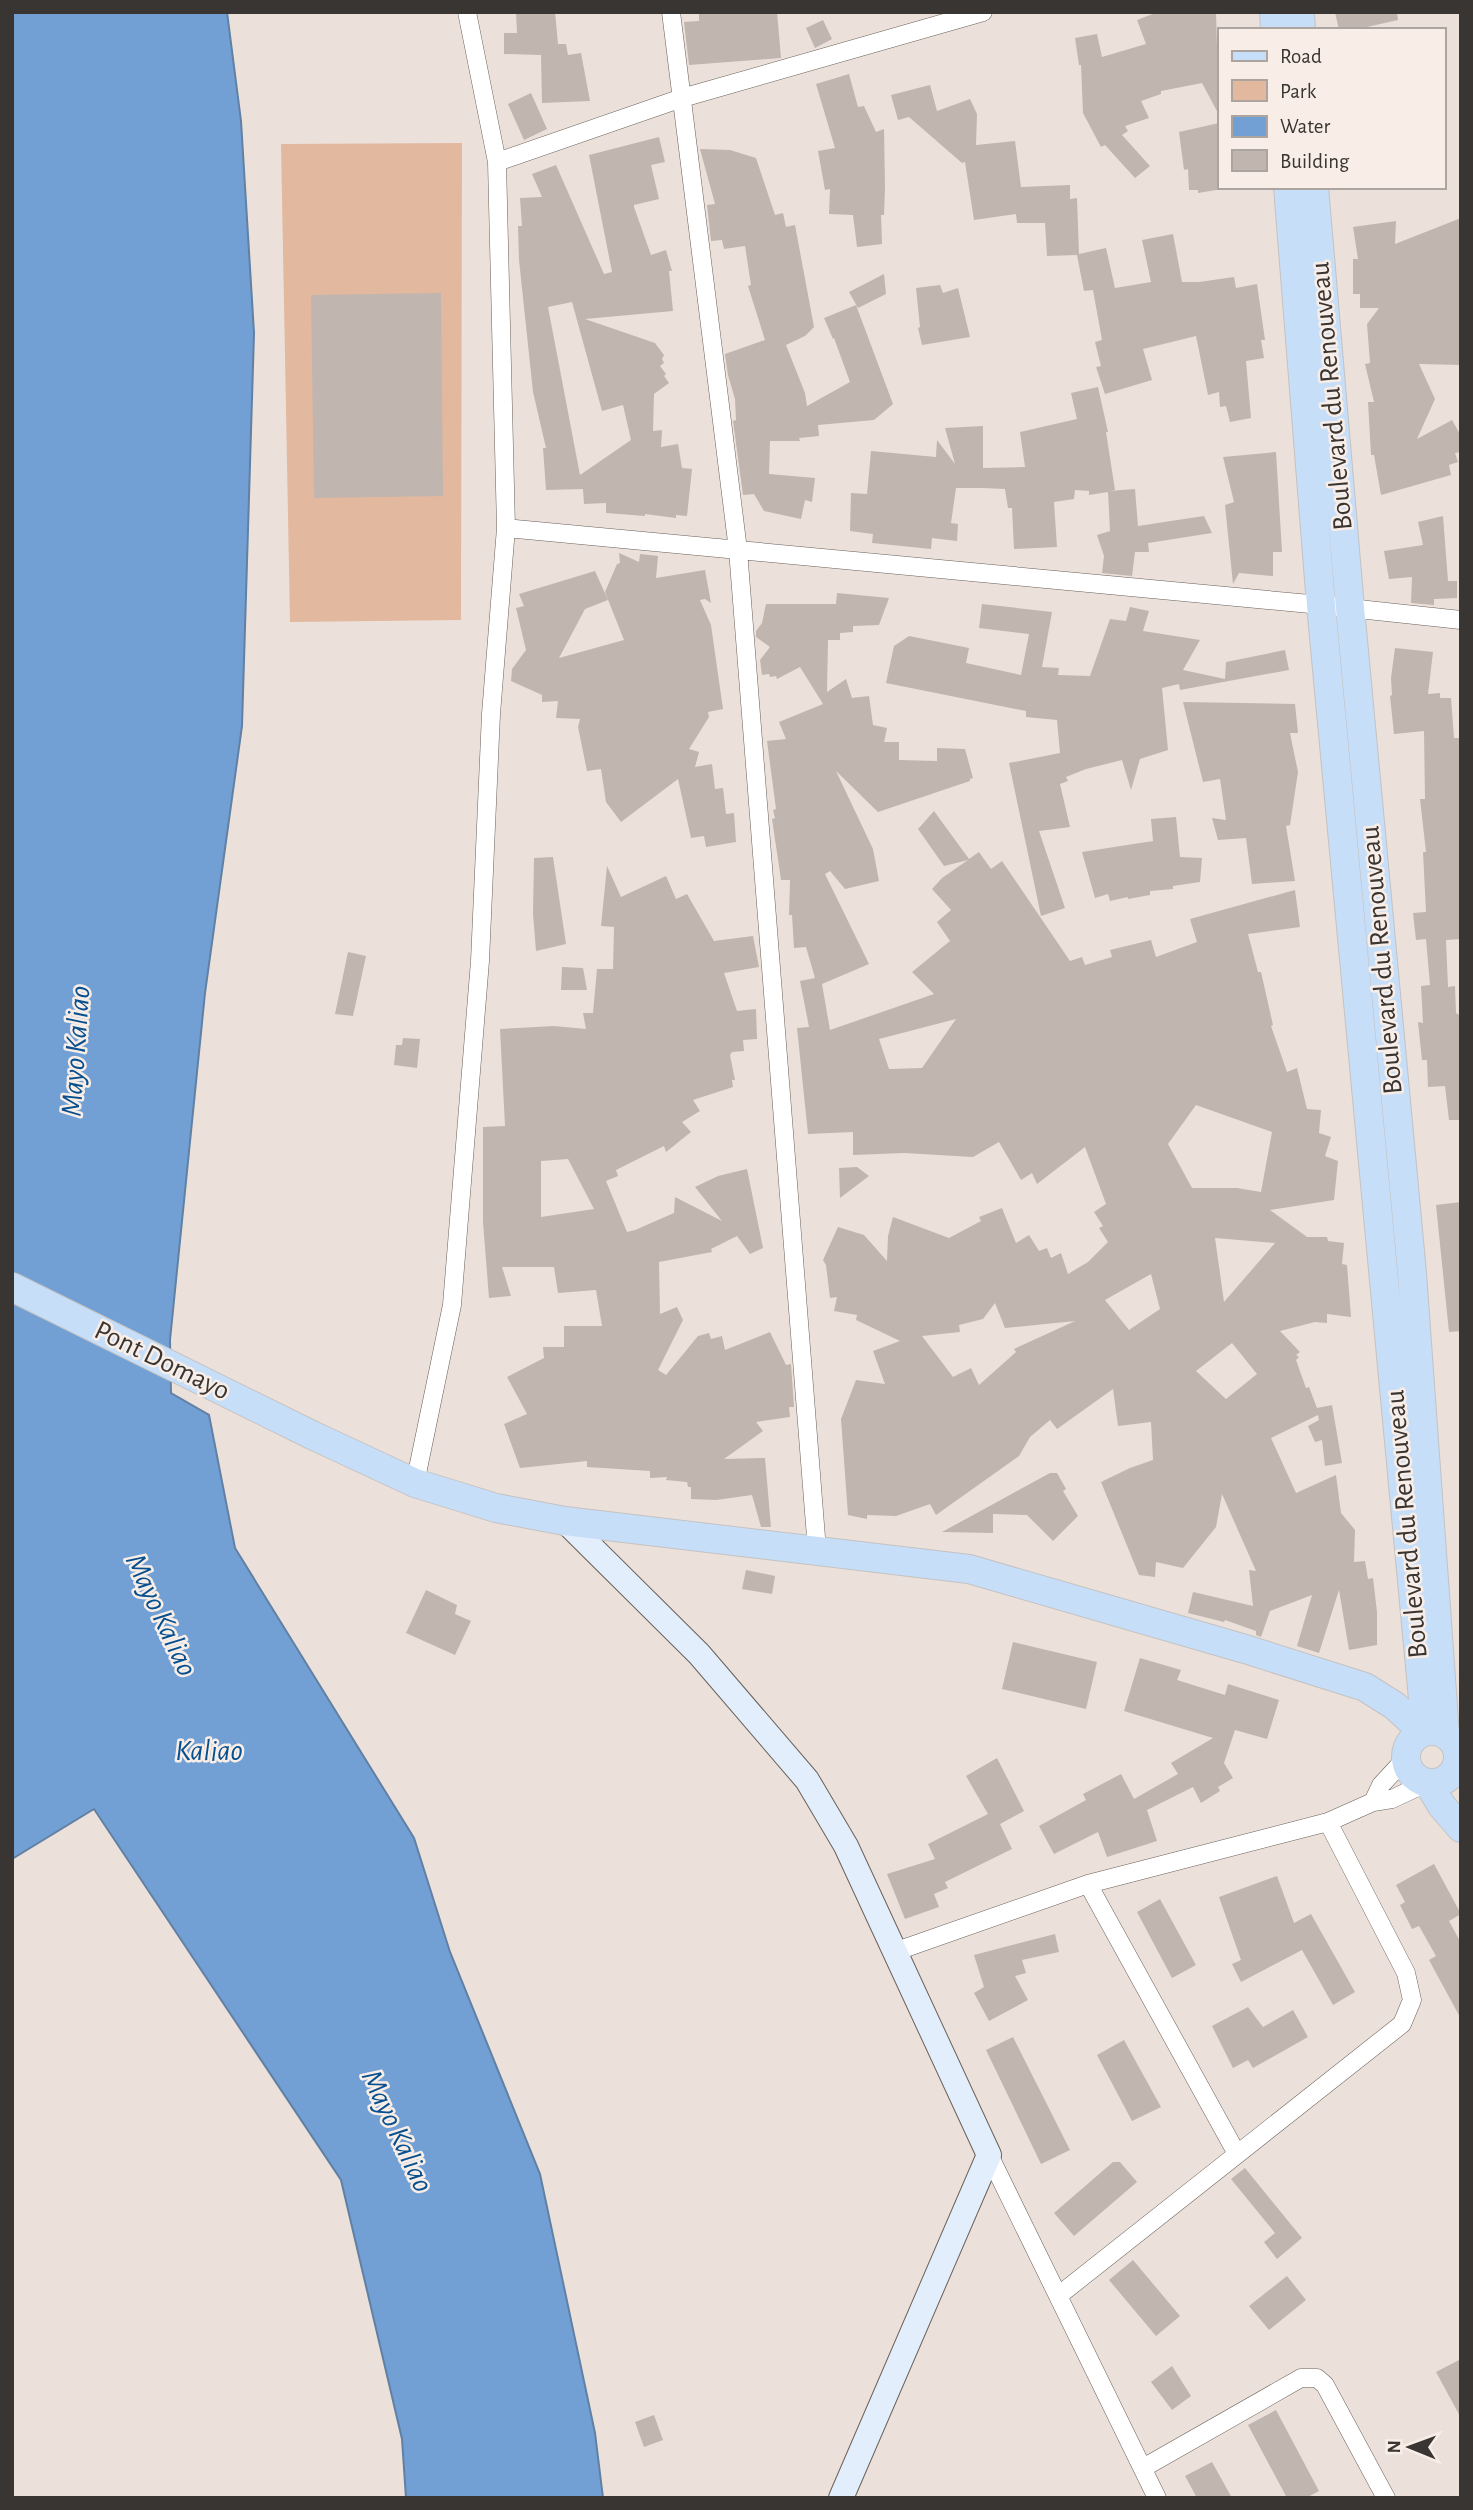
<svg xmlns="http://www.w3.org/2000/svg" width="1473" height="2510" font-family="'Alegreya Sans',sans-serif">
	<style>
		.green { fill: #e2b89e }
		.water { fill: #72a0d4; stroke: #6180a3; stroke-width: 2 }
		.building { fill: #c0b5af; fill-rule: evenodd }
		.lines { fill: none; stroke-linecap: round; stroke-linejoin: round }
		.street-casing { stroke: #69605a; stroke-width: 19 }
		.secondary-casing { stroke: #69605a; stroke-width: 26 }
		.primary-casing { stroke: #c4c2c2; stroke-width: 30 }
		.street { stroke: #fff; stroke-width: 18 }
		.secondary { stroke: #e3eefc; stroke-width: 24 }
		.primary { stroke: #c7def8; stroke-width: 28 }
		.labels { text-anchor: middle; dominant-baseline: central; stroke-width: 5; stroke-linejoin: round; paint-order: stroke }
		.street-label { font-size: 28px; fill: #393532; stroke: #f9eee7 }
		.water-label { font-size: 30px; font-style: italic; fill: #074f8e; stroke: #f9eee7 }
	</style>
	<rect width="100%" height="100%" fill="#ece1da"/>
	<path class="green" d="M 462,143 L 461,620 L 290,622 L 281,144 Z"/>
	<path class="water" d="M 12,12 L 227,12 L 241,121 L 254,333 L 242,726 L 205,993 L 170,1340 L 171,1393 L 209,1415 L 235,1548 L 414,1838 L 450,1952 L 540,2174 L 595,2433 L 603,2498 L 406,2498 L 402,2439 L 341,2180 L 94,1809 L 12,1859 Z"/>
	<path class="building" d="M 516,12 L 555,12 L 558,44 L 566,44 L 568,55 L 581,53 L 590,101 L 542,103 L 541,55 L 504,54 L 504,33 L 517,33 Z
		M 699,12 L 777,12 L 781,58 L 689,65 L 684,22 L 699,21 Z
		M 1158,12 L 1216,12 L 1219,115 L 1202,83 L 1161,91 L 1161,94 L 1141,101 L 1149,118 L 1125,126 L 1128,131 L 1122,135 L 1150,166 L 1135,178 L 1105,145 L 1101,147 L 1083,113 L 1081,65 L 1079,65 L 1075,38 L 1097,34 L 1102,57 L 1146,44 L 1137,20 Z
		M 1335,12 L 1397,12 L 1398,20 L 1354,30 L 1339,30 Z
		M 823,20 L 832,39 L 815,48 L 806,28 Z
		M 849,74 L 858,107 L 864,106 L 876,132 L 884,129 L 885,187 L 884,215 L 881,215 L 882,244 L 857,247 L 853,215 L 829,214 L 830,189 L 825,190 L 818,151 L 835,148 L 816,84 Z
		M 930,85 L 937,111 L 970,99 L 977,114 L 976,145 L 1015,141 L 1021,187 L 1070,185 L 1070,199 L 1077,198 L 1079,254 L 1106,248 L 1115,288 L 1151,282 L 1142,240 L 1173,234 L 1182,282 L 1199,282 L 1234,277 L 1236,288 L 1257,284 L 1265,340 L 1261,340 L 1264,358 L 1246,361 L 1251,418 L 1230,422 L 1226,406 L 1220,407 L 1219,392 L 1208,395 L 1196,336 L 1143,349 L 1152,380 L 1105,394 L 1096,367 L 1101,366 L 1095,342 L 1102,340 L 1093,290 L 1084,291 L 1077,255 L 1047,256 L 1045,223 L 1017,223 L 1016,214 L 974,220 L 965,162 L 962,163 L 909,117 L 898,120 L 891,95 Z
		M 531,93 L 547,129 L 524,140 L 508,104 Z
		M 1219,123 L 1219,187 L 1222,189 L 1198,193 L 1198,190 L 1189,190 L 1188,169 L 1184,170 L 1179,132 Z
		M 659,137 L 665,162 L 651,165 L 659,199 L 634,205 L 634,207 L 651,255 L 666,250 L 672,271 L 669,271 L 673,311 L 585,319 L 655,343 L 664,355 L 662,359 L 664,363 L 660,366 L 666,374 L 664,376 L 669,383 L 654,394 L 653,431 L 662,430 L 661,447 L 678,444 L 682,468 L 692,469 L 687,516 L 676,515 L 676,518 L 645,514 L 645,516 L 606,513 L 606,503 L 584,504 L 583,489 L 546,490 L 543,448 L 546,448 L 533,392 L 519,260 L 518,226 L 522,226 L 520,198 L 542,197 L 532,174 L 556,165 L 604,274 L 612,272 L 589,155 ZM 572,302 L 602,411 L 623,405 L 631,440 L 580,475 L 548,307 Z
		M 700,149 L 730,150 L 756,158 L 775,215 L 783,213 L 786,227 L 795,225 L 814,327 L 805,336 L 786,345 L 805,393 L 807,406 L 850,382 L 834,338 L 833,339 L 824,318 L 856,305 L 893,404 L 874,420 L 818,425 L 819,436 L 799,438 L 800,441 L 770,441 L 769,474 L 815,478 L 812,502 L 805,500 L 801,519 L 764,511 L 754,494 L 743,495 L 733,421 L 736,420 L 735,399 L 728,375 L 725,354 L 765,340 L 748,286 L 751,285 L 745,246 L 724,249 L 722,240 L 711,241 L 707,205 L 715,204 Z
		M 1461,218 L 1461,365 L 1419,364 L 1435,399 L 1417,439 L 1452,420 L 1461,436 L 1461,452 L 1455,453 L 1458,462 L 1449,465 L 1451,475 L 1381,495 L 1374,455 L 1371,455 L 1368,402 L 1374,402 L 1365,364 L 1370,363 L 1367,324 L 1379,308 L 1360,308 L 1360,294 L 1353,294 L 1353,259 L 1358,259 L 1353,227 L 1396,221 L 1395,244 Z
		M 884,274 L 886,294 L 858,308 L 849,292 Z
		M 940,285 L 943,293 L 958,288 L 970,337 L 922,345 L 918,328 L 920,327 L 916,288 Z
		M 441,293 L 443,496 L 314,498 L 311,295 Z
		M 1098,387 L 1108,432 L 1106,432 L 1115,490 L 1109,491 L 1135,489 L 1138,526 L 1204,516 L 1212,533 L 1148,543 L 1149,552 L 1135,552 L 1132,576 L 1102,573 L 1104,556 L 1097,535 L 1110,531 L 1108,492 L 1089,495 L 1089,491 L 1075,490 L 1074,499 L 1054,502 L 1057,547 L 1014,549 L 1012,508 L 1008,508 L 1005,489 L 982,488 L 956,488 L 951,523 L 958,524 L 957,541 L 932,538 L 931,549 L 872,543 L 873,534 L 850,531 L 851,493 L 867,494 L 871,451 L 936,457 L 937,440 L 955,464 L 945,428 L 983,426 L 983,468 L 1025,467 L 1020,432 L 1077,419 L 1071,393 Z
		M 1276,452 L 1282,552 L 1273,552 L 1273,576 L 1239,573 L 1233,584 L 1225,505 L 1234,502 L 1223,457 Z
		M 1443,516 L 1448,581 L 1457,581 L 1457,598 L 1434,599 L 1434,605 L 1411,603 L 1412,577 L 1389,579 L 1384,551 L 1423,545 L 1418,522 Z
		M 619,553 L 639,562 L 640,554 L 658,556 L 656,578 L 705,570 L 711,603 L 705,599 L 700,600 L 711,625 L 723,709 L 708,712 L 709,717 L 689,749 L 699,752 L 695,767 L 712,764 L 715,789 L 723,788 L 726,814 L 734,813 L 736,842 L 706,847 L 704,836 L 691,838 L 678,779 L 621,822 L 606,802 L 601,769 L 587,771 L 578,727 L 580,719 L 556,718 L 558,701 L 542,702 L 542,695 L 511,681 L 512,669 L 526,650 L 516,608 L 524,606 L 519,594 L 595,571 L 608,600 L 585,609 L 559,658 L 624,640 L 605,592 L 617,564 L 620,563 Z
		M 837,593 L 889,598 L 879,625 L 853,626 L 853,632 L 840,633 L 840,640 L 828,640 L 827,692 L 846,679 L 852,698 L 869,696 L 873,725 L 887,728 L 884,742 L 899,742 L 899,760 L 937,761 L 937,748 L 965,749 L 973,778 L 970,779 L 970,781 L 878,812 L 836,771 L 873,849 L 879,881 L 845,889 L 830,871 L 825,874 L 869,964 L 822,984 L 830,1030 L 934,994 L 912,972 L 950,941 L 937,922 L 951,910 L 932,889 L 942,878 L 968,860 L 944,866 L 918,829 L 934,811 L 969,859 L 979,852 L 991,869 L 1002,861 L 1070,961 L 1082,957 L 1085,965 L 1112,957 L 1110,950 L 1151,940 L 1156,957 L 1197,942 L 1190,919 L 1295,890 L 1300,927 L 1248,934 L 1258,972 L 1261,972 L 1273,1025 L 1271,1026 L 1287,1072 L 1297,1068 L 1307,1109 L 1321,1110 L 1319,1133 L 1331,1137 L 1325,1156 L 1338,1161 L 1334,1200 L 1270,1210 L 1307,1237 L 1327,1237 L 1328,1241 L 1344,1243 L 1342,1264 L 1347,1265 L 1351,1317 L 1327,1314 L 1327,1323 L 1315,1322 L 1280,1331 L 1300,1352 L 1296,1355 L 1299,1357 L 1296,1360 L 1306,1388 L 1309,1387 L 1317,1408 L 1332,1405 L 1342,1463 L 1325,1466 L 1322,1440 L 1315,1442 L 1308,1426 L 1319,1420 L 1318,1415 L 1271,1438 L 1296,1493 L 1336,1475 L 1341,1513 L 1355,1530 L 1354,1562 L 1365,1561 L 1368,1579 L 1373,1578 L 1377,1612 L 1377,1645 L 1349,1650 L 1339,1590 L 1319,1653 L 1297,1646 L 1312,1595 L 1270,1611 L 1261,1637 L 1256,1635 L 1256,1631 L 1225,1620 L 1224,1622 L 1188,1613 L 1193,1592 L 1253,1606 L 1249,1570 L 1256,1571 L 1222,1494 L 1216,1527 L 1183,1568 L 1156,1562 L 1155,1577 L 1139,1575 L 1101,1482 L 1130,1468 L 1153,1460 L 1151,1422 L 1118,1426 L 1113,1389 L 1057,1429 L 1050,1420 L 1030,1437 L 1019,1456 L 936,1515 L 930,1504 L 896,1516 L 867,1515 L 867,1519 L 848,1515 L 841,1419 L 856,1380 L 885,1384 L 873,1351 L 900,1341 L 856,1320 L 857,1315 L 834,1311 L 837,1297 L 830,1298 L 826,1265 L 823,1260 L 838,1227 L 864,1235 L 887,1261 L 888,1236 L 893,1217 L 949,1238 L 981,1221 L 979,1217 L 1002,1208 L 1016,1243 L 1029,1235 L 1039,1251 L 1047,1248 L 1051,1258 L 1061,1253 L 1068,1274 L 1088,1262 L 1108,1242 L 1099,1228 L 1103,1226 L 1094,1212 L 1106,1204 L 1085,1147 L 1037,1184 L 1032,1173 L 1021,1180 L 999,1142 L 973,1157 L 904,1153 L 853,1155 L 853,1132 L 808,1134 L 797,1028 L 809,1027 L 800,981 L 815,978 L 806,947 L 794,948 L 792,915 L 789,915 L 790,880 L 781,880 L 772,819 L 775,818 L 773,810 L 776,809 L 767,741 L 786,739 L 779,722 L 823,704 L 800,667 L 777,679 L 776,676 L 770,677 L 769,674 L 762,675 L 760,660 L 770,647 L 756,637 L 756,631 L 762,623 L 766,604 L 836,604 ZM 956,1019 L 922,1068 L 889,1069 L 879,1039 ZM 1196,1105 L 1272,1132 L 1261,1192 L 1237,1188 L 1192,1188 L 1168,1144 ZM 1215,1238 L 1275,1243 L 1224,1302 ZM 1151,1274 L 1160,1309 L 1129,1330 L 1105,1300 ZM 995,1303 L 1005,1328 L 1075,1321 L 1014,1349 L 1016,1352 L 979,1385 L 971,1368 L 953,1377 L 922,1336 L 960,1332 L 959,1325 L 983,1319 ZM 1232,1343 L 1257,1374 L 1226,1399 L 1196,1371 Z
		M 982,604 L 1052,612 L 1042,667 L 1059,668 L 1058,675 L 1090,676 L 1110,619 L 1126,621 L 1130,607 L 1149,611 L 1143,631 L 1200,640 L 1183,670 L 1225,679 L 1226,662 L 1285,650 L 1289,670 L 1180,690 L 1179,684 L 1162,688 L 1168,750 L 1140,759 L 1131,790 L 1122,760 L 1086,769 L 1066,777 L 1068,781 L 1060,784 L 1070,827 L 1039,831 L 1065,908 L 1041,916 L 1009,763 L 1060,753 L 1057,720 L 1026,717 L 1026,711 L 886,683 L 894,646 L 909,636 L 969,648 L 966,663 L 1021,675 L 1029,634 L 979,628 Z
		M 1395,648 L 1433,652 L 1428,694 L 1440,693 L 1440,698 L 1451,698 L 1454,738 L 1461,738 L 1461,939 L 1446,940 L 1448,987 L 1455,986 L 1456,1013 L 1461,1016 L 1461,1120 L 1449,1120 L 1445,1086 L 1428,1087 L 1427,1060 L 1422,1060 L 1418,1022 L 1423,1023 L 1421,986 L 1430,985 L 1426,939 L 1416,940 L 1413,913 L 1426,912 L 1423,852 L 1426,852 L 1420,799 L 1425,799 L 1424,731 L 1394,734 L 1390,696 L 1392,695 L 1391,678 Z
		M 1183,702 L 1295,704 L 1298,733 L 1290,733 L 1298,772 L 1290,825 L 1286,826 L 1295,881 L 1252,884 L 1246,838 L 1218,840 L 1212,818 L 1226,820 L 1220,779 L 1203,782 Z
		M 1176,817 L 1180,857 L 1202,858 L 1200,882 L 1173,886 L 1173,889 L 1150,891 L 1150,895 L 1128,899 L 1128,897 L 1110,901 L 1108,894 L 1095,898 L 1082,852 L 1153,841 L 1151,819 Z
		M 553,857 L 566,944 L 536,951 L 533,914 L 534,858 Z
		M 607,866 L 621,897 L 666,876 L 676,899 L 687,894 L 714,941 L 753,936 L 759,967 L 724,973 L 737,1011 L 756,1009 L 757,1039 L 743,1040 L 744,1051 L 732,1052 L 730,1055 L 735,1080 L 732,1080 L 733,1087 L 693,1100 L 700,1111 L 682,1122 L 691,1132 L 666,1152 L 664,1146 L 616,1170 L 618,1176 L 606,1181 L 627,1232 L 635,1230 L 674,1213 L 675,1197 L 722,1221 L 695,1187 L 718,1176 L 747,1169 L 763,1248 L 750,1254 L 737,1236 L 711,1249 L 712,1252 L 659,1262 L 660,1314 L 677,1307 L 683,1320 L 658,1370 L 666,1375 L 698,1336 L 709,1333 L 711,1339 L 722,1336 L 725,1350 L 770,1332 L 786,1365 L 791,1364 L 794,1407 L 789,1407 L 790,1417 L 756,1422 L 763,1431 L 724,1459 L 765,1458 L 771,1527 L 761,1527 L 752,1495 L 716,1500 L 691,1499 L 691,1487 L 688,1487 L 687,1482 L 666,1480 L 667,1477 L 650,1478 L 650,1471 L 587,1467 L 587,1461 L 520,1468 L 504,1424 L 527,1414 L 507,1377 L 544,1358 L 543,1347 L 564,1347 L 564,1326 L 602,1326 L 596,1290 L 558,1293 L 554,1267 L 502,1267 L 511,1296 L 489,1298 L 483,1222 L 483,1127 L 505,1126 L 500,1029 L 554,1026 L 586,1029 L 583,1013 L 593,1013 L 597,969 L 613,969 L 614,927 L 601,926 ZM 568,1159 L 594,1209 L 541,1217 L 541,1161 Z
		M 348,952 L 366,956 L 353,1016 L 335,1014 Z
		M 562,967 L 583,968 L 587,990 L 561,990 Z
		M 403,1038 L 420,1039 L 417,1068 L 394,1065 L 396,1045 L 402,1045 Z
		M 857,1167 L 869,1176 L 840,1198 L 839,1168 Z
		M 1461,1202 L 1461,1331 L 1449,1332 L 1436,1205 Z
		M 1050,1473 L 1057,1473 L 1066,1489 L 1063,1491 L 1078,1516 L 1053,1541 L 1027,1515 L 993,1514 L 993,1533 L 942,1532 Z
		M 746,1570 L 775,1576 L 772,1594 L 742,1589 Z
		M 426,1590 L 457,1605 L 455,1614 L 471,1621 L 455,1655 L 406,1633 Z
		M 1013,1642 L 1097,1662 L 1086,1709 L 1002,1689 Z
		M 1140,1658 L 1181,1670 L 1177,1680 L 1225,1695 L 1228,1684 L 1279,1700 L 1267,1739 L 1235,1730 L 1224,1763 L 1233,1778 L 1218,1787 L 1220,1791 L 1201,1803 L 1193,1787 L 1147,1810 L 1157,1841 L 1107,1857 L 1098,1832 L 1054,1854 L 1039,1826 L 1086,1800 L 1083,1794 L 1121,1774 L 1134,1799 L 1178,1774 L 1171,1763 L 1213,1738 L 1124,1711 Z
		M 997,1758 L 1024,1811 L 1000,1824 L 1012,1849 L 945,1882 L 948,1888 L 934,1894 L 939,1907 L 905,1919 L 887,1874 L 935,1859 L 928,1844 L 988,1814 L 966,1776 Z
		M 1434,1864 L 1461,1914 L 1449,1921 L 1461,1943 L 1461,2019 L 1429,1960 L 1436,1956 L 1419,1926 L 1412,1929 L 1400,1905 L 1405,1902 L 1396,1885 Z
		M 1277,1876 L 1294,1923 L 1311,1914 L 1355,1992 L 1333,2005 L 1302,1950 L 1241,1982 L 1232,1964 L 1241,1960 L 1219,1897 Z
		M 1160,1899 L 1196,1965 L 1172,1978 L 1137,1912 Z
		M 1055,1934 L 1059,1952 L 1022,1960 L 1026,1973 L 1015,1976 L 1028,2000 L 989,2021 L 974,1993 L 984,1987 L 974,1955 Z
		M 1248,2007 L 1263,2027 L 1293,2010 L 1308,2037 L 1253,2068 L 1248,2060 L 1233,2068 L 1212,2026 Z
		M 1013,2037 L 1070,2150 L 1041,2164 L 986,2050 Z
		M 1124,2040 L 1161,2107 L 1132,2121 L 1097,2055 Z
		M 1113,2162 L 1120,2162 L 1137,2182 L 1074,2236 L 1054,2213 Z
		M 1245,2168 L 1302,2238 L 1277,2259 L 1264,2242 L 1275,2233 L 1231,2179 Z
		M 1133,2260 L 1180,2316 L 1156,2336 L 1109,2280 Z
		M 1287,2276 L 1306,2300 L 1269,2330 L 1249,2306 Z
		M 1461,2359 L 1461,2418 L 1436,2372 Z
		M 1172,2366 L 1191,2396 L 1172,2410 L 1151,2382 Z
		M 1276,2410 L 1319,2491 L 1306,2498 L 1287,2498 L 1248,2425 Z
		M 654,2415 L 663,2440 L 644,2447 L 635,2422 Z
		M 1212,2462 L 1232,2498 L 1197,2498 L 1185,2476 Z"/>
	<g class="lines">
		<g class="street-casing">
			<path id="street" d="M 671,12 L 738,550 L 817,1550
				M 497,162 L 682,98 L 983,12
				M 506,528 L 1321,605 L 1461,620
				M 415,1483 L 452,1305 L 480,961 L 491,714 L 506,528 L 497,162 L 467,12
				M 1373,1802 L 1381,1785 L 1406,1758
				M 1088,1884 L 1237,2154
				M 894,1952 L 1088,1884 L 1328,1822 L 1373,1802 L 1392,1799 L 1426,1783
				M 989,2155 L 1157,2498
				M 1058,2296 L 1402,2024 L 1412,2000 L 1406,1973 L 1328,1822
				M 1143,2468 L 1301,2378 L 1317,2378 L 1325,2385 L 1386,2498"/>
		</g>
		<g class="secondary-casing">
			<path id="secondary" d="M 565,1521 L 699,1654 L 807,1780 L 846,1846 L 989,2155 L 841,2498"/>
		</g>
		<g class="primary-casing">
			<path id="primary" d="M 1274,12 L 1275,30
				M 1300,12 L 1301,30
				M 1288,187 L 1321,605 L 1426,1731
				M 1314,187 L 1350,608 L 1412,1273 L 1445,1734
				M 12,1287 L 312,1435 L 415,1483 L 496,1508 L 565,1521 L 969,1569 L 1245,1649 L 1365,1687 L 1395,1706 L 1423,1732
				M1406 1757a26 26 0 1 1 52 0a26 26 0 1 1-52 0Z
				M 1428,1783 L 1442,1806 L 1461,1828"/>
		</g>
		<use href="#street" class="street"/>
		<use href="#secondary" class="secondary"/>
		<use href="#primary" class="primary"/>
	</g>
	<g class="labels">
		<g class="street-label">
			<text transform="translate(1332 396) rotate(-95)">Boulevard du Renouveau</text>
			<text transform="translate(1382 960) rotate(-95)">Boulevard du Renouveau</text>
			<text transform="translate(162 1361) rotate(26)">Pont Domayo</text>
			<text transform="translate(1407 1524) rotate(-95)">Boulevard du Renouveau</text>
		</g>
		<g class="water-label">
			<text transform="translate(76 1051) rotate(-86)">Mayo Kaliao</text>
			<text transform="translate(161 1615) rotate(65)">Mayo Kaliao</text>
			<text x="209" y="1751">Kaliao</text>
			<text transform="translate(397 2131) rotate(65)">Mayo Kaliao</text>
		</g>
	</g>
	<rect width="1473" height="2510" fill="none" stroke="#393532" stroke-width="28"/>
	<rect x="1218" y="28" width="228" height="161" fill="#f9eee7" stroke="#aca49f" stroke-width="2"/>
	<rect x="1232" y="51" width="35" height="10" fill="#c7def8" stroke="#aca49f" stroke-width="2"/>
	<text x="1280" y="63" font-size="21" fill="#393532">Road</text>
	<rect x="1232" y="80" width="35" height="21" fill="#e2b89e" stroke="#aca49f" stroke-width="2"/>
	<text x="1280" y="98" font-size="21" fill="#393532">Park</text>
	<rect x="1232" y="116" width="35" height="21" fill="#72a0d4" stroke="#aca49f" stroke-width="2"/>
	<text x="1280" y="133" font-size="21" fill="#393532">Water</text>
	<rect x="1232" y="150" width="35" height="21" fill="#c0b5af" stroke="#aca49f" stroke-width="2"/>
	<text x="1280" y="168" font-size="21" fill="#393532">Building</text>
	<g transform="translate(1410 2447) rotate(271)" stroke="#f9eee7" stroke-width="5" paint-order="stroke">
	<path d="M0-5L12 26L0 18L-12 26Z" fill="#393532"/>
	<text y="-10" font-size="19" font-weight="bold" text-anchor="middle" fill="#393532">N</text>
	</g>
</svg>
